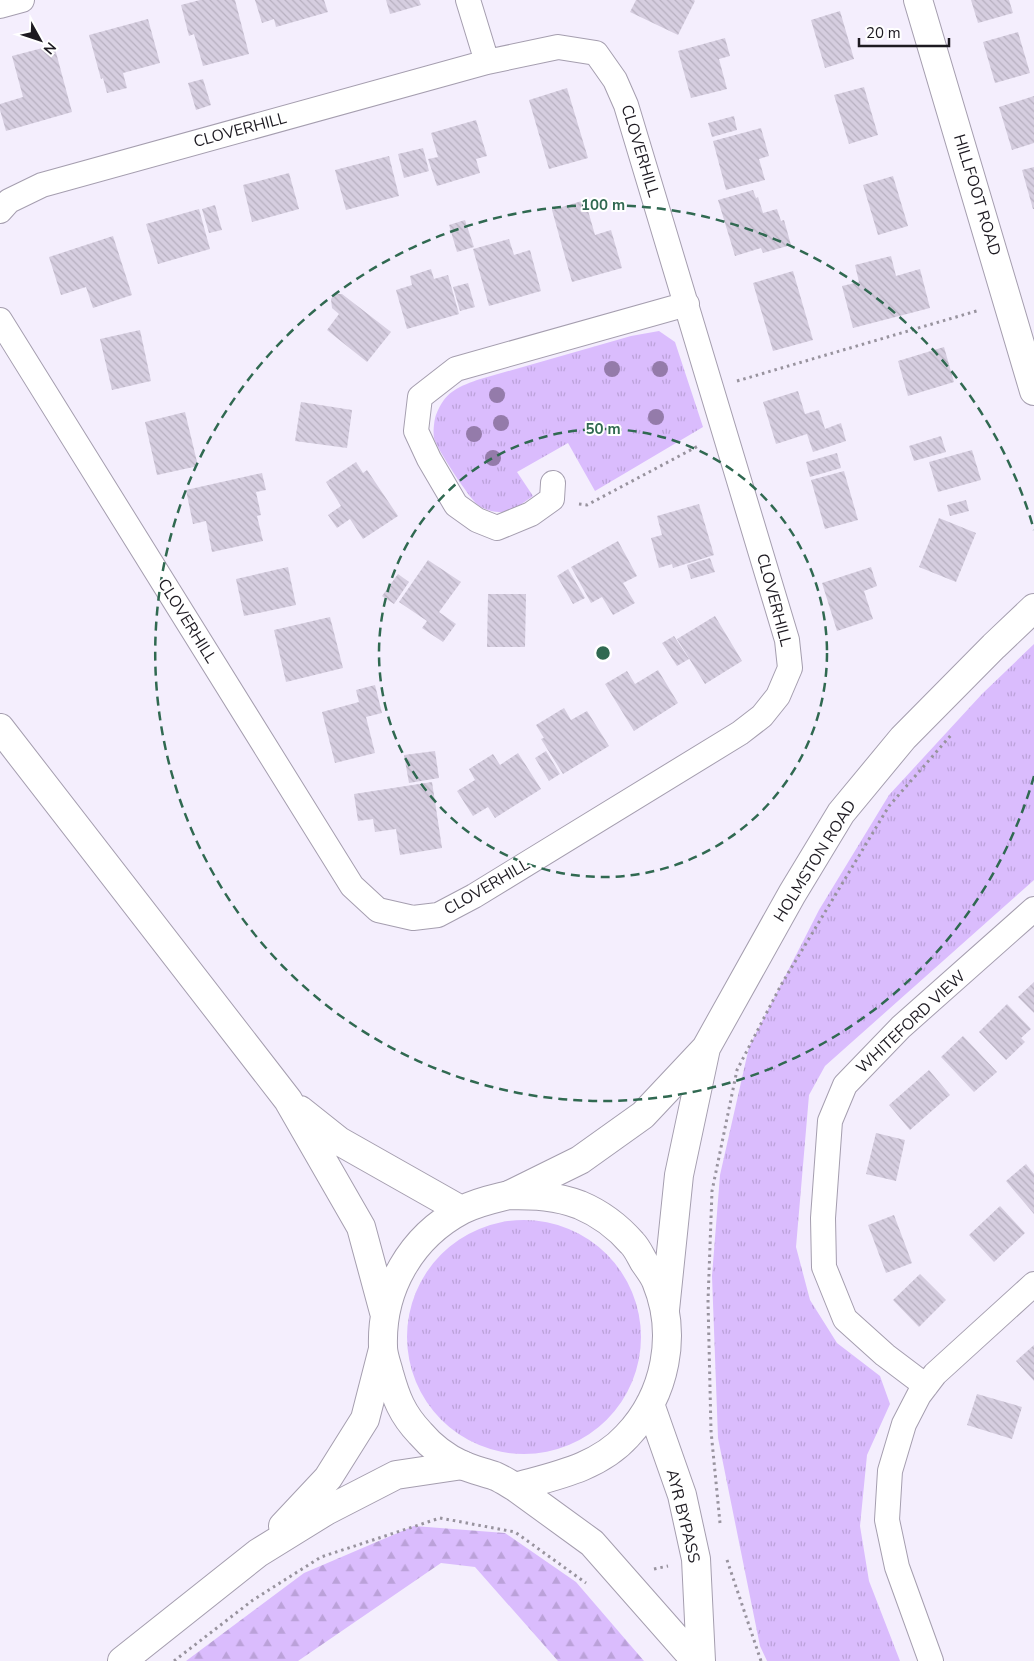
<svg xmlns="http://www.w3.org/2000/svg" width="1034" height="1661" font-family="'Nunito Sans',sans-serif">
	<style>
		.grass { fill: url(#grass-tufts) }
		.forest { fill: url(#forest-firs) }
		.building { fill: url(#building-back-hatch) }
		.lines { fill: none; stroke-linecap: round; stroke-linejoin: round }
		.minor-casing { stroke: #a59eaf; stroke-width: 26 }
		.tertiary-casing { stroke: #a59eaf; stroke-width: 30 }
		.primary-casing { stroke: #a59eaf; stroke-width: 30 }
		.trunk-casing { stroke: #a59eaf; stroke-width: 30 }
		.path { stroke: #98939e; stroke-width: 3; stroke-dasharray: 2.5 4; stroke-linecap: butt }
		.minor { stroke: #fff; stroke-width: 24 }
		.tertiary { stroke: #fff; stroke-width: 28 }
		.primary { stroke: #fff; stroke-width: 28 }
		.trunk { stroke: #fff; stroke-width: 28 }
		.tree { fill: #947baa }
		.ring { fill: none; stroke: #306951; stroke-width: 2.5; stroke-dasharray: 9 6 }
		.labels { text-anchor: middle; dominant-baseline: central; stroke-width: 4; stroke-linejoin: round; paint-order: stroke }
		.street-label { font-size: 16px; fill: #1d1a21; stroke: #fff }
		.centre { fill: #306951; stroke: #fff; stroke-width: 2.5 }
		.ring-label { font-size: 15px; text-anchor: middle; font-weight: bold; fill: #306951; stroke: #fff; stroke-width: 4; stroke-linejoin: round; paint-order: stroke }
	</style>
	<defs>
		<pattern id="grass-tufts" width="24" height="20" patternUnits="userSpaceOnUse" patternTransform="scale(1.25)"><rect width="24" height="20" fill="#dabcfd"/><path d="M3 7l-1-3M5 7V3M7 7l1-3M15 17l-1-3M17 17v-4M19 17l1-3" fill="none" stroke="#bba1d9"/></pattern>
		<pattern id="forest-firs" width="22" height="20" patternUnits="userSpaceOnUse" patternTransform="scale(1.25)"><rect width="22" height="20" fill="#dabcfd"/><path d="M5 1l3.5 6h-7zM16 11l3.5 6h-7z" fill="#bba1d9"/></pattern>
		<pattern id="building-back-hatch" width="6" height="6" patternUnits="userSpaceOnUse" patternTransform="scale(1.25)"><rect width="6" height="6" fill="#d6cee0"/><path d="M-1 5l2 2M0 0l6 6M5-1l2 2" fill="none" stroke="#b7b0c0"/></pattern>
	</defs>
	<rect width="100%" height="100%" fill="#f4eefd"/>
	<path class="grass" d="M 659,331 L 675,342 L 703,427 L 595,491 L 568,443 L 517,472 L 533,496 C 523,503 512,512 499,512 C 493,512 483,509 478,505 C 469,498 437,449 434,438 C 433,433 434,420 436,415 C 445,392 456,388 477,380 L 631,336 Z
		M 1034,644 L 1034,880 L 825,1066 L 809,1095 L 796,1247 L 810,1300 L 837,1343 L 880,1376 L 890,1404 L 867,1455 L 860,1526 L 869,1581 L 900,1661 L 767,1661 L 760,1646 L 718,1438 L 712,1276 L 720,1175 L 749,1047 L 819,910 L 889,795 L 982,694 Z
		M407 1337a117 117 0 1 1 234 0a117 117 0 1 1-234 0Z"/>
	<path class="forest" d="M 414,1526 L 505,1533 L 576,1582 L 644,1661 L 558,1661 L 475,1567 L 441,1563 L 298,1661 L 186,1661 L 304,1573 Z"/>
	<path class="building" d="M 200,0 L 235,0 L 249,54 L 203,66 L 194,34 L 189,36 L 181,5 Z
		M 255,0 L 324,0 L 328,12 L 276,27 L 274,19 L 262,23 Z
		M 386,0 L 419,0 L 421,5 L 390,14 Z
		M 636,0 L 694,0 L 695,1 L 678,35 L 630,12 Z
		M 971,0 L 1009,0 L 1013,13 L 978,23 Z
		M 840,11 L 854,59 L 825,68 L 811,20 Z
		M 148,19 L 160,63 L 123,73 L 127,88 L 107,93 L 103,78 L 101,79 L 89,35 Z
		M 1018,32 L 1030,73 L 995,83 L 983,42 Z
		M 725,38 L 730,56 L 719,59 L 727,89 L 691,98 L 678,51 Z
		M 54,45 L 72,112 L 6,131 L 0,110 L 0,104 L 23,97 L 12,56 Z
		M 203,79 L 211,105 L 196,110 L 188,83 Z
		M 864,87 L 878,135 L 849,144 L 834,95 Z
		M 567,88 L 588,158 L 549,169 L 529,100 Z
		M 1034,96 L 1034,143 L 1012,150 L 999,107 Z
		M 734,116 L 737,130 L 712,137 L 708,123 Z
		M 476,120 L 487,156 L 476,159 L 480,173 L 437,186 L 428,159 L 438,157 L 431,133 Z
		M 761,128 L 769,156 L 759,159 L 765,180 L 726,190 L 713,141 Z
		M 423,148 L 429,171 L 404,178 L 398,154 Z
		M 389,156 L 399,196 L 346,210 L 335,170 Z
		M 1034,167 L 1034,209 L 1033,209 L 1022,170 Z
		M 289,173 L 299,209 L 252,222 L 243,185 Z
		M 893,176 L 908,226 L 878,235 L 863,185 Z
		M 753,190 L 756,198 L 758,197 L 763,213 L 777,209 L 781,221 L 784,220 L 791,245 L 763,253 L 761,248 L 735,256 L 718,200 Z
		M 585,200 L 595,235 L 611,230 L 622,268 L 572,282 L 552,210 Z
		M 215,205 L 222,230 L 209,233 L 202,209 Z
		M 199,209 L 210,249 L 158,264 L 146,224 Z
		M 465,220 L 474,247 L 457,252 L 449,225 Z
		M 113,236 L 132,295 L 93,308 L 86,287 L 61,295 L 49,257 Z
		M 509,239 L 514,255 L 530,250 L 541,291 L 489,306 L 473,249 Z
		M 891,256 L 896,276 L 920,269 L 930,308 L 853,328 L 842,286 L 859,282 L 855,265 Z
		M 431,269 L 434,279 L 448,275 L 459,314 L 407,329 L 396,290 L 412,285 L 410,276 Z
		M 793,271 L 813,340 L 773,351 L 753,283 Z
		M 468,283 L 475,307 L 460,311 L 453,287 Z
		M 335,294 L 342,294 L 391,332 L 367,362 L 327,330 L 339,314 L 332,308 L 331,299 Z
		M 140,330 L 151,381 L 112,390 L 100,339 Z
		M 944,347 L 954,382 L 908,396 L 898,361 Z
		M 798,391 L 805,414 L 819,410 L 825,429 L 841,423 L 846,441 L 813,452 L 807,434 L 776,444 L 763,402 Z
		M 301,402 L 352,410 L 347,448 L 295,441 Z
		M 185,412 L 198,466 L 157,475 L 145,422 Z
		M 941,436 L 946,452 L 914,461 L 909,446 Z
		M 972,450 L 981,480 L 938,492 L 929,462 Z
		M 837,453 L 841,468 L 810,477 L 806,462 Z
		M 356,462 L 363,473 L 367,470 L 398,516 L 363,539 L 350,519 L 337,528 L 328,515 L 341,506 L 326,482 Z
		M 844,471 L 858,520 L 825,529 L 811,480 Z
		M 262,473 L 266,490 L 256,492 L 261,515 L 257,516 L 263,541 L 212,552 L 206,521 L 193,524 L 186,490 Z
		M 966,500 L 969,511 L 950,516 L 947,505 Z
		M 699,504 L 714,555 L 673,568 L 672,564 L 659,568 L 651,538 L 662,535 L 657,516 Z
		M 939,518 L 976,533 L 956,582 L 919,567 Z
		M 618,541 L 637,576 L 623,583 L 635,603 L 613,615 L 602,597 L 591,603 L 571,567 Z
		M 710,558 L 715,572 L 691,579 L 687,565 Z
		M 428,560 L 461,582 L 439,612 L 456,624 L 443,642 L 422,628 L 427,621 L 399,602 Z
		M 288,567 L 296,605 L 244,616 L 236,579 Z
		M 871,567 L 877,586 L 864,591 L 873,619 L 837,631 L 822,583 Z
		M 568,569 L 585,598 L 573,604 L 557,576 Z
		M 398,574 L 409,582 L 394,604 L 382,596 Z
		M 488,594 L 526,594 L 525,647 L 487,647 Z
		M 715,616 L 742,661 L 705,684 L 677,639 Z
		M 330,617 L 343,668 L 286,682 L 274,630 Z
		M 674,636 L 689,659 L 677,666 L 662,643 Z
		M 658,670 L 678,703 L 634,731 L 605,684 L 627,671 L 635,684 Z
		M 375,685 L 382,713 L 366,717 L 375,753 L 335,763 L 322,712 L 359,702 L 356,690 Z
		M 564,708 L 571,720 L 587,711 L 609,746 L 563,774 L 541,739 L 544,738 L 536,725 Z
		M 435,751 L 439,778 L 409,783 L 404,755 Z
		M 546,751 L 560,774 L 549,781 L 535,758 Z
		M 518,753 L 541,789 L 495,818 L 488,807 L 473,816 L 457,791 L 475,780 L 469,769 L 493,754 L 500,765 Z
		M 432,782 L 442,848 L 400,855 L 396,829 L 375,832 L 373,819 L 358,821 L 354,794 Z
		M 1034,982 L 1034,1013 L 1018,997 Z
		M 1007,1004 L 1031,1029 L 1021,1038 L 1025,1042 L 1006,1060 L 979,1032 Z
		M 963,1036 L 997,1072 L 974,1092 L 941,1057 Z
		M 929,1070 L 950,1095 L 910,1130 L 889,1105 Z
		M 876,1133 L 905,1140 L 896,1181 L 866,1174 Z
		M 1026,1164 L 1034,1174 L 1034,1214 L 1006,1181 Z
		M 1000,1206 L 1025,1233 L 994,1262 L 969,1235 Z
		M 894,1215 L 912,1263 L 886,1273 L 868,1225 Z
		M 920,1274 L 946,1300 L 919,1327 L 893,1300 Z
		M 1034,1345 L 1034,1381 L 1016,1361 Z
		M 977,1394 L 1022,1407 L 1012,1439 L 967,1425 Z"/>
	<g class="lines">
		<g class="minor-casing">
			<path id="minor" d="M 468,0 L 487,62
				M 0,6 L 22,0
				M 0,211 L 9,201 L 42,185 L 487,62 L 558,47 L 596,53 L 615,80 L 626,105 L 787,640 L 790,668 L 778,696 L 762,716 L 740,733 L 474,896 L 438,915 L 413,918 L 378,910 L 352,886 L 0,320
				M 553,483 L 552,499 L 531,514 L 497,528 L 477,520 L 456,505 L 429,459 L 416,431 L 420,397 L 456,369 L 687,304
				M 926,1386 L 885,1355 L 845,1319 L 824,1267 L 823,1218 L 830,1121 L 845,1085 L 901,1027 L 1034,909
				M 931,1661 L 897,1567 L 887,1520 L 890,1471 L 904,1424 L 919,1395 L 935,1374 L 1034,1284"/>
		</g>
		<g class="tertiary-casing">
			<path id="tertiary" d="M 918,0 L 1034,391"/>
		</g>
		<g class="primary-casing">
			<path id="primary" d="M 509,1195 L 580,1160 L 643,1115 L 706,1048 L 792,894 L 841,813 L 903,738 L 994,646 L 1034,608
				M 665,1310 L 679,1175 L 706,1048
				M 283,1526 L 328,1478 L 365,1419 L 383,1349
				M 122,1661 L 258,1553 L 326,1511 L 396,1475 L 463,1465"/>
		</g>
		<g class="trunk-casing">
			<path id="trunk" d="M 0,728 L 288,1100 L 361,1227 L 384,1312
				M 300,1110 L 339,1141 L 461,1210
				M 509,1195 C 534,1195 557,1196 580,1205 C 599,1213 618,1227 632,1243 C 637,1248 640,1255 644,1262 C 648,1268 653,1274 656,1281 C 678,1334 666,1395 627,1436 C 598,1468 554,1476 515,1487 C 508,1483 502,1479 495,1476 C 484,1472 473,1470 462,1465 C 447,1458 431,1446 420,1433 C 402,1414 396,1398 389,1373 C 387,1365 383,1355 383,1347 C 381,1289 411,1237 462,1210 C 477,1202 493,1199 509,1195 Z
				M 650,1404 L 682,1495 L 696,1559 L 701,1661
				M 515,1487 L 592,1543 L 696,1661"/>
		</g>
		<path class="path" d="M 737,381 L 980,310
			M 579,504 L 587,505 L 700,445
			M 720,1523 L 711,1431 L 708,1301 L 712,1191 L 737,1070 L 781,985 L 889,806 L 952,734
			M 727,1560 L 761,1661
			M 654,1569 L 668,1566
			M 174,1661 L 253,1600 L 321,1557 L 440,1518 L 515,1532 L 586,1583"/>
		<use href="#minor" class="minor"/>
		<use href="#tertiary" class="tertiary"/>
		<use href="#primary" class="primary"/>
		<use href="#trunk" class="trunk"/>
	</g>
	<g class="tree">
		<circle cx="612" cy="369" r="8"/>
		<circle cx="660" cy="369" r="8"/>
		<circle cx="497" cy="395" r="8"/>
		<circle cx="656" cy="417" r="8"/>
		<circle cx="501" cy="423" r="8"/>
		<circle cx="474" cy="434" r="8"/>
		<circle cx="493" cy="458" r="8"/>
	</g>
	<g class="ring">
		<circle cx="603" cy="653" r="224"/>
		<path d="M1034 776A448 448 0 1 1 1034 530"/>
	</g>
	<g class="labels">
		<g class="street-label">
			<text transform="translate(240 130) rotate(-15)">CLOVERHILL</text>
			<text transform="translate(640 151) rotate(73)">CLOVERHILL</text>
			<text transform="translate(977 195) rotate(73)">HILLFOOT ROAD</text>
			<text transform="translate(774 600) rotate(75)">CLOVERHILL</text>
			<text transform="translate(187 621) rotate(58)">CLOVERHILL</text>
			<text transform="translate(815 861) rotate(-58)">HOLMSTON ROAD</text>
			<text transform="translate(487 887) rotate(-30)">CLOVERHILL</text>
			<text transform="translate(911 1022) rotate(-43)">WHITEFORD VIEW</text>
			<text transform="translate(683 1516) rotate(76)">AYR BYPASS</text>
		</g>
	</g>
	<circle cx="603" cy="653" r="8" class="centre"/>
	<g class="ring-label">
		<text x="603" y="210">100 m</text>
		<text x="603" y="434">50 m</text>
	</g>
	<g transform="translate(40 40) rotate(130)" stroke="#ffffff" stroke-width="4" paint-order="stroke">
	<path d="M0-4L9 19L0 12L-9 19Z" fill="#1d1a21"/>
	<text y="-8" font-size="14" font-weight="bold" text-anchor="middle" fill="#1d1a21">N</text>
	</g>
	<path d="M859 38v8h90v-8" fill="none" stroke="#1d1a21" stroke-width="2.5"/>
	<text x="866" y="38" font-size="15" fill="#1d1a21" stroke="#ffffff" stroke-width="4" paint-order="stroke">20 m</text>
</svg>
